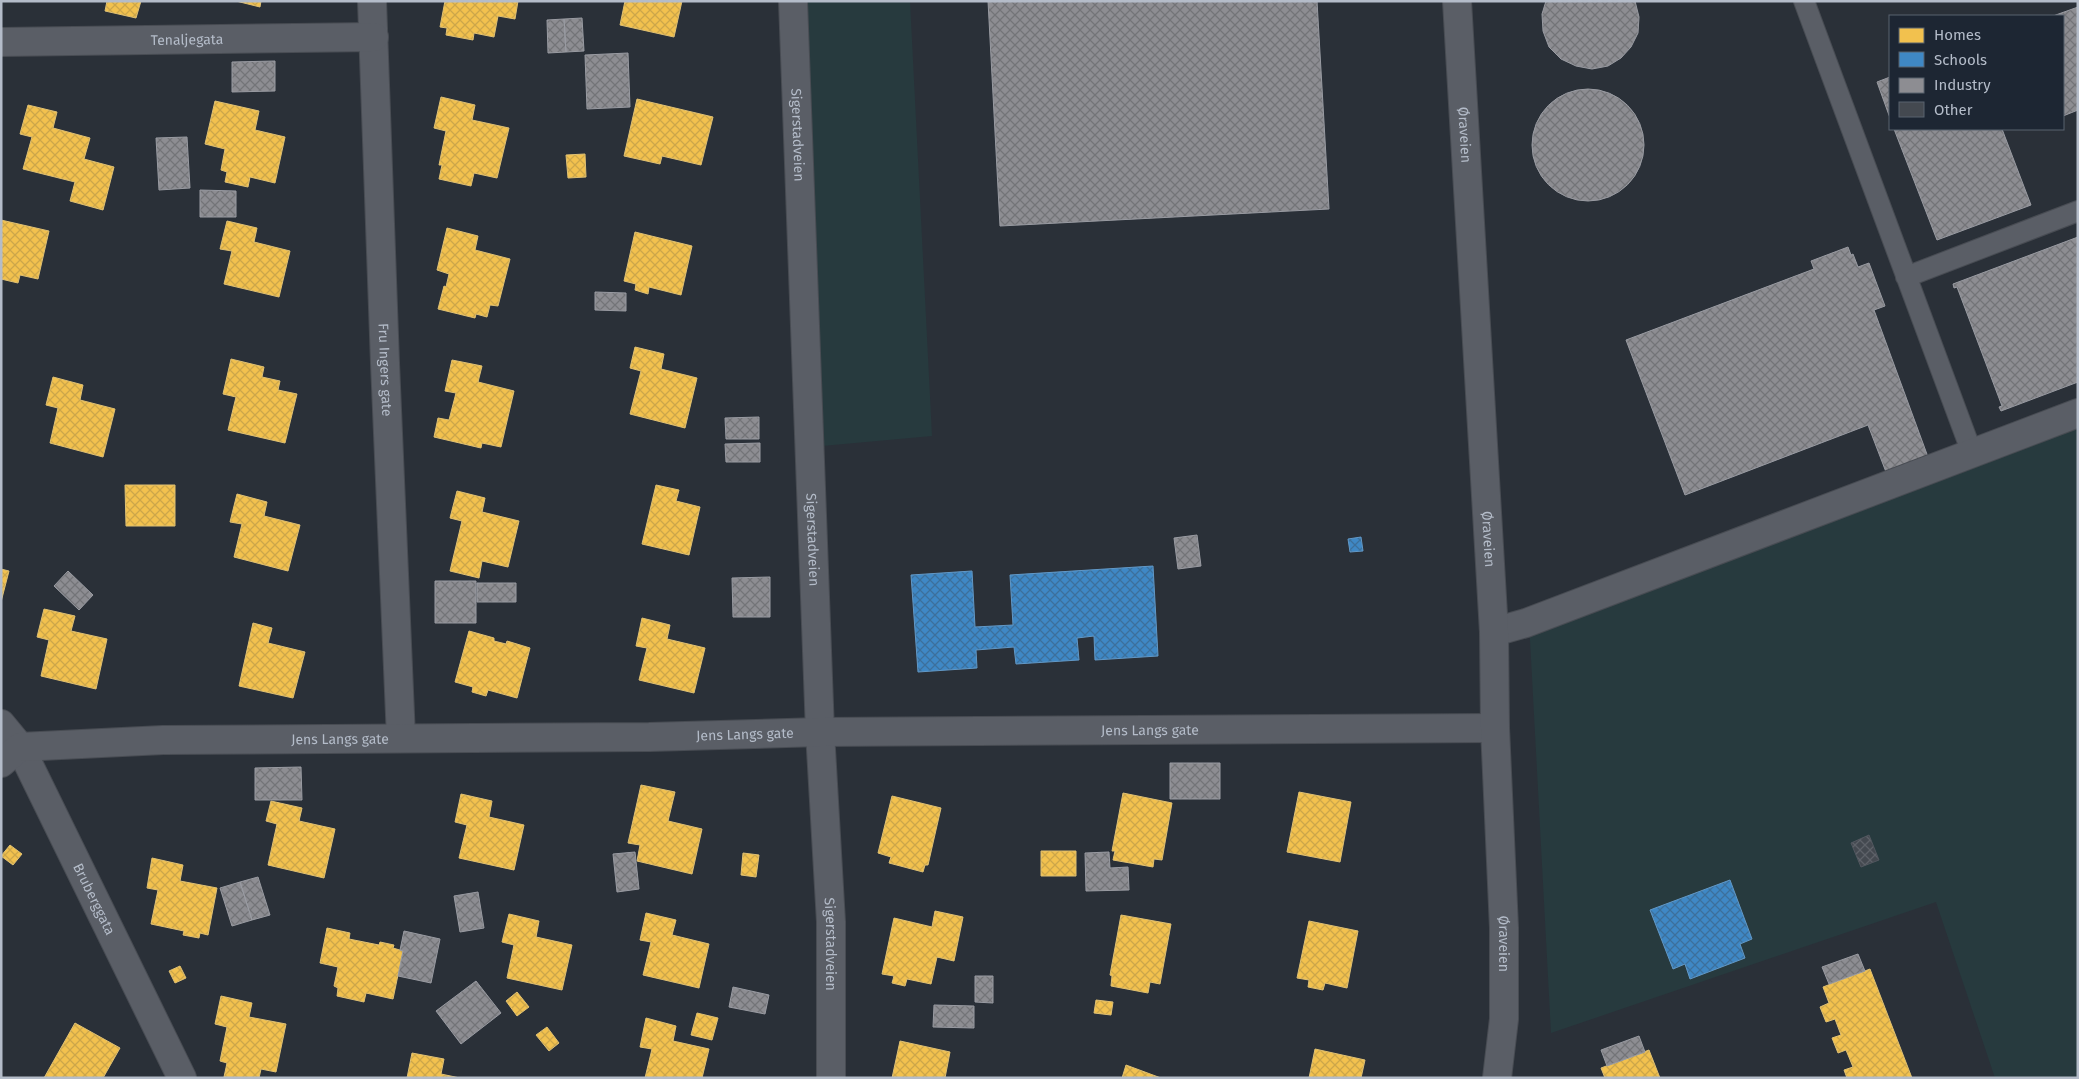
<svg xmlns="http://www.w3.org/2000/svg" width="2079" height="1079" font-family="'Fira Sans',sans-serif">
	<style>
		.green { fill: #273a3e }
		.homes { fill: url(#homes-cross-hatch); stroke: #dfc073 }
		.schools { fill: url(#schools-cross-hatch); stroke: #6298c6 }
		.industry { fill: url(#industry-cross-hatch); stroke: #999ba2 }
		.building { fill: url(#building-cross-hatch); stroke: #52575f }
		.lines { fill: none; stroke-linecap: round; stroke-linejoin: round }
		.service-casing { stroke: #484c53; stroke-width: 22 }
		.minor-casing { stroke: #484c53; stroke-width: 30 }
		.tertiary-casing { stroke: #484c53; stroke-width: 30 }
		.service { stroke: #5a5e66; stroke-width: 20 }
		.minor { stroke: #5a5e66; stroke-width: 28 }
		.tertiary { stroke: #5a5e66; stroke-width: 28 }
		.labels { text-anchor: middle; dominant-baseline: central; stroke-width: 5; stroke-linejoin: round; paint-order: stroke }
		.street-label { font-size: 14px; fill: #b4bcc9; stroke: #1d2633 }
	</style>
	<defs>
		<pattern id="homes-cross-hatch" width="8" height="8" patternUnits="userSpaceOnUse" patternTransform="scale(1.25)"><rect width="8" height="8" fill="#f2c14e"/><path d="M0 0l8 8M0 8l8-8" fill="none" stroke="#cca64a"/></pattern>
		<pattern id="schools-cross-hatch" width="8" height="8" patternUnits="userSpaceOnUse" patternTransform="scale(1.25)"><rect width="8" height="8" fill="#3f88c5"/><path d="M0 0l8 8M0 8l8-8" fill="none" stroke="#3c709c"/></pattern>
		<pattern id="industry-cross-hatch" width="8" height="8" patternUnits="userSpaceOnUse" patternTransform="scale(1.25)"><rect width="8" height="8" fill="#8d8d92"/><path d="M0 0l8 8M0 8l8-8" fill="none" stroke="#737478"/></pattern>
		<pattern id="building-cross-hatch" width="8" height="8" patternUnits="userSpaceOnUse" patternTransform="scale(1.25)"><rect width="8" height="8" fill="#444950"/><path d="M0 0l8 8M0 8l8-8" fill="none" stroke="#5d6168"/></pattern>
	</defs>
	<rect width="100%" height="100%" fill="#2a3038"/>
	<path class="green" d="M 805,1 L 910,1 L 932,436 L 822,446 Z
		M 2078,412 L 2078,1078 L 1995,1078 L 1936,902 L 1551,1033 L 1529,621 Z"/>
	<path class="homes" d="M 107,1 L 141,1 L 136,18 L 105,11 Z
		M 236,1 L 261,1 L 260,7 Z
		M 445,1 L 518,1 L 515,19 L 498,16 L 494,37 L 474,33 L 473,40 L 446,35 L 447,28 L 440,27 Z
		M 625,1 L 682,1 L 674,37 L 620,25 Z
		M 441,97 L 475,105 L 472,120 L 509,128 L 497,178 L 474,173 L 471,186 L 439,179 L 442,165 L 439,165 L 446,131 L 434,128 Z
		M 637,99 L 713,117 L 701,165 L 662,156 L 660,164 L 624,156 Z
		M 215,101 L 259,111 L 255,130 L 285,137 L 275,183 L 250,177 L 248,187 L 225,182 L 227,172 L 221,170 L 225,149 L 205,144 Z
		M 28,105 L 57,112 L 53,128 L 90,138 L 84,159 L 114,167 L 103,210 L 70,201 L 75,182 L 23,169 L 32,137 L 20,134 Z
		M 585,154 L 586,177 L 568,178 L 566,155 Z
		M 1,220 L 49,231 L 38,279 L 20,275 L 18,283 L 1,279 Z
		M 227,221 L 257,228 L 254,242 L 290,251 L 279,297 L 224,284 L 232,251 L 220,249 Z
		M 447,228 L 478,236 L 475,250 L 510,259 L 498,306 L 490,305 L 487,317 L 476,314 L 475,318 L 438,309 L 444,286 L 446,287 L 449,274 L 437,270 Z
		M 635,232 L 692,246 L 681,295 L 649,287 L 648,294 L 635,290 L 636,284 L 624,281 Z
		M 635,347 L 664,354 L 661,369 L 697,378 L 685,428 L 630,414 L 641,371 L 630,368 Z
		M 231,359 L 264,367 L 262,377 L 280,381 L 278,390 L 297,394 L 285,443 L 228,430 L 236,397 L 223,394 Z
		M 452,360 L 482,366 L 478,382 L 514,391 L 501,447 L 482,443 L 481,448 L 434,437 L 438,418 L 449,420 L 456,393 L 445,391 Z
		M 53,377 L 83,385 L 80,400 L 115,409 L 103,457 L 50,443 L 58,408 L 46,405 Z
		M 125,485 L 175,485 L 175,526 L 126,526 Z
		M 656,485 L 679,490 L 676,501 L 700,507 L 689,555 L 642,544 Z
		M 457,491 L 485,498 L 482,512 L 519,521 L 508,567 L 482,561 L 479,578 L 450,571 L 462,521 L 450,518 Z
		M 237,494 L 267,502 L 264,516 L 300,525 L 288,571 L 234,557 L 242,524 L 230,522 Z
		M 1,569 L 9,571 L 1,602 Z
		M 44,609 L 75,616 L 71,631 L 107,639 L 96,689 L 41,676 L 49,640 L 37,637 Z
		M 642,618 L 670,625 L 667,639 L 705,648 L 694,693 L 639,680 L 647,648 L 636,646 Z
		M 253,623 L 272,628 L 268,643 L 305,652 L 293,698 L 239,686 Z
		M 469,631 L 494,638 L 494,641 L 506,644 L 507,641 L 530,648 L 517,698 L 488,690 L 486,696 L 472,692 L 473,687 L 455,682 Z
		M 641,785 L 675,792 L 668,821 L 702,829 L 692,874 L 637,861 L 640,845 L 628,843 Z
		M 1299,792 L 1351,802 L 1340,862 L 1287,852 Z
		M 1123,793 L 1172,803 L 1162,860 L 1154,859 L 1153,867 L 1113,860 L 1115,851 L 1112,851 Z
		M 461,794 L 492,801 L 489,817 L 524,825 L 514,870 L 459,858 L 467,825 L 455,822 Z
		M 892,796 L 941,808 L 928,865 L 925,865 L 923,872 L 889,863 L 891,857 L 878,853 Z
		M 271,801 L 302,808 L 299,821 L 335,829 L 324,878 L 268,865 L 277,824 L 266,821 Z
		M 10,845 L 22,854 L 13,865 L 1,856 Z
		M 1041,851 L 1076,851 L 1076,876 L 1041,876 Z
		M 743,853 L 759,855 L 756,877 L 741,875 Z
		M 152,858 L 183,865 L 180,881 L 217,888 L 208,935 L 200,933 L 199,938 L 183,935 L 184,931 L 151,924 L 158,890 L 147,888 Z
		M 935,911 L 963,917 L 954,961 L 937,957 L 931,984 L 907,979 L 905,986 L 892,983 L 894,976 L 882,974 L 894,918 L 932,927 Z
		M 646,913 L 676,920 L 672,935 L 709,944 L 699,988 L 643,975 L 651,942 L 640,940 Z
		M 509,914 L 539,921 L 536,937 L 572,945 L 562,990 L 507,978 L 514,945 L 502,942 Z
		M 1121,915 L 1171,924 L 1160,984 L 1150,982 L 1148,993 L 1111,986 L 1112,976 L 1110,975 Z
		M 1309,921 L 1358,931 L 1347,988 L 1325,983 L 1323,990 L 1308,987 L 1309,980 L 1297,978 Z
		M 327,928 L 350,933 L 349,939 L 379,945 L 380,942 L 394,945 L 393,948 L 403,951 L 393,999 L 366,993 L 364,1002 L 337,996 L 338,988 L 334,986 L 338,967 L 320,963 Z
		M 180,966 L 186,978 L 175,983 L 169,971 Z
		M 1870,969 L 1912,1078 L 1847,1078 L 1844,1070 L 1853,1067 L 1846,1050 L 1838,1053 L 1832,1038 L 1841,1035 L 1835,1019 L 1826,1022 L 1820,1007 L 1829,1003 L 1823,987 Z
		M 517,992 L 529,1007 L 517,1016 L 506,1001 Z
		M 221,996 L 252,1003 L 249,1017 L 286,1024 L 276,1072 L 261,1069 L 259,1078 L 224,1077 L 227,1063 L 220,1061 L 227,1027 L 215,1024 Z
		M 1096,1000 L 1113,1002 L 1111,1015 L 1094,1013 Z
		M 697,1013 L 718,1018 L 712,1040 L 691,1035 Z
		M 646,1018 L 676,1026 L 673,1041 L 709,1049 L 702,1078 L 645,1078 L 652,1049 L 640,1047 Z
		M 75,1023 L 120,1048 L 103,1078 L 44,1078 Z
		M 547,1027 L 559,1043 L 549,1051 L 536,1035 Z
		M 900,1041 L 950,1052 L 945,1078 L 892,1078 Z
		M 1315,1049 L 1365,1060 L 1361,1078 L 1309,1078 Z
		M 1649,1050 L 1660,1078 L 1605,1078 L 1601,1068 Z
		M 412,1053 L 444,1059 L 441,1074 L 460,1078 L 407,1078 Z
		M 1126,1065 L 1161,1078 L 1122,1078 Z"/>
	<path class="schools" d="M 1361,537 L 1363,551 L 1350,552 L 1348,539 Z
		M 1153,566 L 1158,656 L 1095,660 L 1094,636 L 1077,638 L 1079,660 L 1016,664 L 1014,647 L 976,650 L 977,668 L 918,672 L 911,575 L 972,571 L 975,627 L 1013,625 L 1010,575 Z
		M 1730,880 L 1752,939 L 1740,944 L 1745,958 L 1690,979 L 1685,964 L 1673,969 L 1650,910 Z"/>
	<path class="industry" d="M 988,1 L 1317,1 L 1329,209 L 1000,226 Z
		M 1546,1 L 1635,1 L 1639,17 L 1638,33 L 1631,47 L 1621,58 L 1608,66 L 1592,69 L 1576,66 L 1561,59 L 1549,47 L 1543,31 L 1542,14 Z
		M 2078,7 L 2078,110 L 2063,116 L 2063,16 L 2053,16 Z
		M 582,18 L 584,51 L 566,52 L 564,19 Z
		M 564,19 L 566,52 L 548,53 L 547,20 Z
		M 628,53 L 630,107 L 587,109 L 585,55 Z
		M 275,61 L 275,91 L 232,92 L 232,62 Z
		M 1890,77 L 1890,118 L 1877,82 Z
		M1532 145a56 56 0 1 1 112 0a56 56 0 1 1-112 0Z
		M 1894,129 L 2002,129 L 2031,205 L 1937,240 Z
		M 187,137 L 190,188 L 159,190 L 156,138 Z
		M 200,190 L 236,191 L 236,217 L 200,217 Z
		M 2078,237 L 2078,382 L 2001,411 L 1999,407 L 2002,406 L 1957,287 L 1954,288 L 1953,284 Z
		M 1848,247 L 1851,255 L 1853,254 L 1858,267 L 1869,263 L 1885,306 L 1874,310 L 1928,457 L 1886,472 L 1868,425 L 1685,495 L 1626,340 L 1814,269 L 1811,261 Z
		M 595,292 L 626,293 L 626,311 L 595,310 Z
		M 759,417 L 759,439 L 726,439 L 725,418 Z
		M 760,443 L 760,462 L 726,462 L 725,444 Z
		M 1197,535 L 1201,566 L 1178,569 L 1174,538 Z
		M 68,571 L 93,595 L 79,610 L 54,586 Z
		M 770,577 L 770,617 L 733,617 L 732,578 Z
		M 435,581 L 476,581 L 476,623 L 435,623 Z
		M 477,583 L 516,583 L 516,602 L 477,602 Z
		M 1170,763 L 1220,763 L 1220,799 L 1170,799 Z
		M 301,767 L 302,800 L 255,800 L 255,768 Z
		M 635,852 L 639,889 L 617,892 L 613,854 Z
		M 1109,852 L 1110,868 L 1128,867 L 1129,890 L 1086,891 L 1085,853 Z
		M 258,877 L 270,915 L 252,920 L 240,882 Z
		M 240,882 L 252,920 L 232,926 L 220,888 Z
		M 478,892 L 484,928 L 460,932 L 454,896 Z
		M 404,931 L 440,939 L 431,983 L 398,976 L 403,951 L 400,950 Z
		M 1858,954 L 1865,971 L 1829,984 L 1822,967 Z
		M 975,976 L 993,976 L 993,1003 L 975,1002 Z
		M 476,981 L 501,1013 L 461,1044 L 436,1011 Z
		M 733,987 L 769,995 L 765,1014 L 729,1007 Z
		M 934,1005 L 974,1006 L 974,1028 L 933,1027 Z
		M 1639,1036 L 1645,1052 L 1607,1066 L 1601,1050 Z"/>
	<path class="building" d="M 1869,835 L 1879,860 L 1861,867 L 1851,843 Z"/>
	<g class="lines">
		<g class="service-casing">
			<path id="service" d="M 1804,1 L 1972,453
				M 1906,277 L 2078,211"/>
		</g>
		<g class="minor-casing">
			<g id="minor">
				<path id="s1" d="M 372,1 L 385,363 L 401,738"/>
				<path id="s2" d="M 793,1 L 820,732 L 831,922 L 831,1078"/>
				<path id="s3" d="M 1,42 L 374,37"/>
				<path d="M 1494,632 L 1526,623 L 2078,413"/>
				<path id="s4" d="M 1,724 L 20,747 L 182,1078"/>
				<path id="s5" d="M 1,763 L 20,747 L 163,740 L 649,737 L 820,732 L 1495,728"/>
			</g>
		</g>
		<g class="tertiary-casing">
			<g id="tertiary">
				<path id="s6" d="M 1457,1 L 1494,632 L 1495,728 L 1504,928 L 1504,1019 L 1497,1078"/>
			</g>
		</g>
		<use href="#service" class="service"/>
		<use href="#minor" class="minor"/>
		<use href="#tertiary" class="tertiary"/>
	</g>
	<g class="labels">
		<g class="street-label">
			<text stroke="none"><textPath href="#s3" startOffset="186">Tenaljegata</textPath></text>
			<text stroke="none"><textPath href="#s2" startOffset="134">Sigerstadveien</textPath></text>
			<text stroke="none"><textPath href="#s6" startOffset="134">Øraveien</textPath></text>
			<text stroke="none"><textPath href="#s1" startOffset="369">Fru Ingers gate</textPath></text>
			<text stroke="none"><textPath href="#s6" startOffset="539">Øraveien</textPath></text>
			<text stroke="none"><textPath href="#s2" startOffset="539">Sigerstadveien</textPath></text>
			<text stroke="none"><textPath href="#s5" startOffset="1155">Jens Langs gate</textPath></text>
			<text stroke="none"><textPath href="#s5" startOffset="750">Jens Langs gate</textPath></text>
			<text stroke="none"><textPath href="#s5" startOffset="345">Jens Langs gate</textPath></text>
			<text stroke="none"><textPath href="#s4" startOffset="199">Bruberggata</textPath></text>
			<text stroke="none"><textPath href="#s2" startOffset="944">Sigerstadveien</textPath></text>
			<text stroke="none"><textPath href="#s6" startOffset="944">Øraveien</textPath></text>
		</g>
	</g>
	<rect width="2079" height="1079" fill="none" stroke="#b4bcc9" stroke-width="5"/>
	<rect x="1889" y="15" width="175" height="115" fill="#1d2633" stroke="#59626f"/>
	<rect x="1899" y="28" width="25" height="15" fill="#f2c14e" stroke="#59626f"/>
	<text x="1934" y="40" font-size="15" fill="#b4bcc9">Homes</text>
	<rect x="1899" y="52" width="25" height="15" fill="#3f88c5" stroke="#59626f"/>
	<text x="1934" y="65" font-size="15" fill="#b4bcc9">Schools</text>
	<rect x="1899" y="78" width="25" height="15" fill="#8d8d92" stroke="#59626f"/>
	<text x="1934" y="90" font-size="15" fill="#b4bcc9">Industry</text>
	<rect x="1899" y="102" width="25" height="15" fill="#444950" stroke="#59626f"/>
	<text x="1934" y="115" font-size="15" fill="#b4bcc9">Other</text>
</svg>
